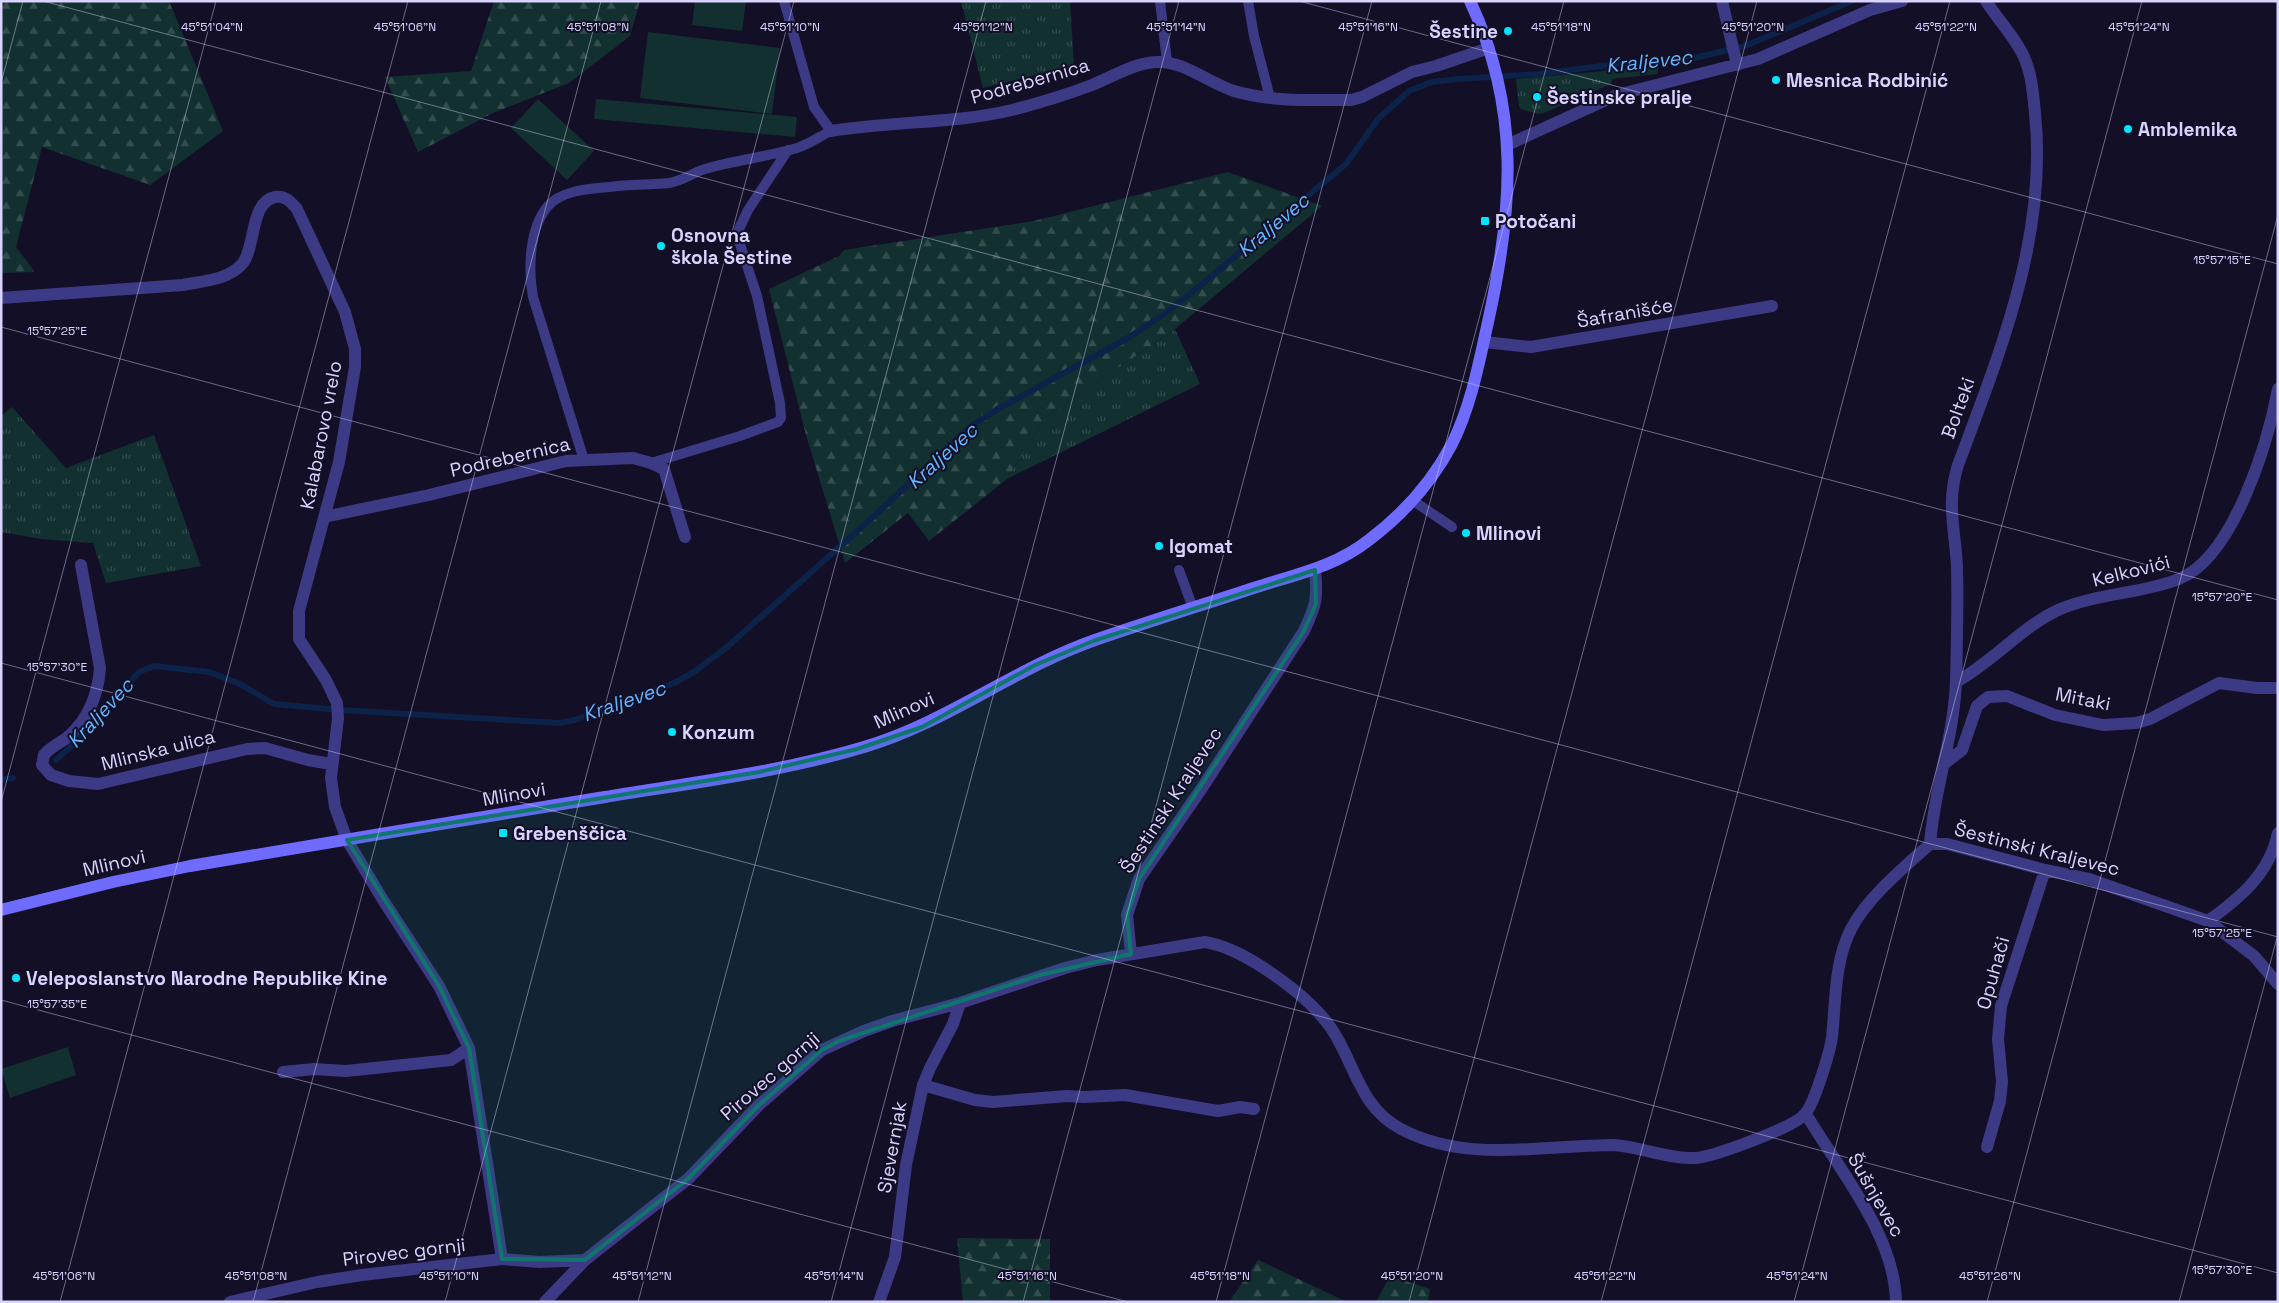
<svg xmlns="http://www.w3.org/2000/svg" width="2279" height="1303" font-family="'Space Grotesk',sans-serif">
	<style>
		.grass { fill: url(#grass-tufts) }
		.forest { fill: url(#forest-firs) }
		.pitch { fill: #12302f }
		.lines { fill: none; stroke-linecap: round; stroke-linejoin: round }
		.stream { stroke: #0c2248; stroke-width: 6 }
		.lane { stroke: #3d3a85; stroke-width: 10 }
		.street { stroke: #3d3a85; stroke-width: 12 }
		.secondary { stroke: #6f6bff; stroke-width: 12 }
		.marked { fill: #0f766e; fill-opacity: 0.2; stroke: #0f766e; stroke-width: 4; stroke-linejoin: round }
		.ticks { fill: none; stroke: #d9d4ff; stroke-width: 1; stroke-opacity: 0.45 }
		.poi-dot { fill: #00e5ff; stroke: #130f26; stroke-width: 2 }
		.labels { text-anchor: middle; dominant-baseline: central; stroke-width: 4; stroke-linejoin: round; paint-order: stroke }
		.poi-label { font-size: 19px; font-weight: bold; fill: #d9d4ff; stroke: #130f26; text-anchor: start }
		.street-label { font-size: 19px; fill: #d9d4ff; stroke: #130f26 }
		.water-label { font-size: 20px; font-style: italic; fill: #62b6ff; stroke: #130f26 }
		.ticks-label { font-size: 12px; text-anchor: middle; fill: #d9d4ff; stroke: #130f26; stroke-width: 4; stroke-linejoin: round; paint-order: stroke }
	</style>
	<defs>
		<pattern id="grass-tufts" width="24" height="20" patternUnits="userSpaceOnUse" patternTransform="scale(1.25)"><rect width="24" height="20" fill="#12302f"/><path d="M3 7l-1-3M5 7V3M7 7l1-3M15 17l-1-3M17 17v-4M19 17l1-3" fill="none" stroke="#344d4e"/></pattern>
		<pattern id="forest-firs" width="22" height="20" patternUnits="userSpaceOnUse" patternTransform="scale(1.25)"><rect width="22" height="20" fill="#12302f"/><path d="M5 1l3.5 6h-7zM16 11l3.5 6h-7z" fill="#344d4e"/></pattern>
	</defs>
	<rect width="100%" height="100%" fill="#130f26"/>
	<path class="grass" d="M 961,1 L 1070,1 L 1074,65 L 983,88 Z
		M 1659,66 L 1657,74 L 1612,79 L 1611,84 L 1544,113 L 1538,114 L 1521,109 L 1519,106 L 1516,79 Z
		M 1175,329 L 1200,384 L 1007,479 L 1046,417 Z
		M 12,407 L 66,468 L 154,435 L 201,566 L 106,583 L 93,543 L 41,539 L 1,532 L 1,416 Z"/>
	<path class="forest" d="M 1,1 L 169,1 L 223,131 L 150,185 L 42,147 L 16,247 L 35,272 L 1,273 Z
		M 494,1 L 640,1 L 630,36 L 569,83 L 493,113 L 418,152 L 385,77 L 471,71 Z
		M 1228,172 L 1322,206 L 1175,329 L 1046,417 L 1007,479 L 929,541 L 908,513 L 845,563 L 806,435 L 769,289 L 839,256 L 844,250 L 1034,221 Z
		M 957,1238 L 1050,1239 L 1050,1302 L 963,1302 Z
		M 1258,1260 L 1347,1302 L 1229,1302 Z
		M 1390,1276 L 1430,1289 L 1428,1302 L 1376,1302 Z"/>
	<path class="pitch" d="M 695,1 L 746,1 L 742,31 L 692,25 Z
		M 648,32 L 780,48 L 772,114 L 640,98 Z
		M 538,99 L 594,151 L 567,180 L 511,128 Z
		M 596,99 L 797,117 L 795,137 L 594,119 Z
		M 68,1047 L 76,1075 L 10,1098 L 1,1069 Z"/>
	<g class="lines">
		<path class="stream" d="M 56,760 L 80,738 L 139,672 L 154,666 L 209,672 L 240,684 L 274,704 L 340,710 L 560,723 L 575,720 L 674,683 L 694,672 L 727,647 L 872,518 L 970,427 L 996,410 L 1128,338 L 1164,314 L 1196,289 L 1346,164 L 1378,119 L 1409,91 L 1432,82 L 1458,79 L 1539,74 L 1625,63 L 1694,58 L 1745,46 L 1852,1
			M 1,780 L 13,778"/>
		<path class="lane" d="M 1160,1 L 1167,62
			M 1248,1 L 1254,36 L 1270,98
			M 584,460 L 533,297 C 528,270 529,228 548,206 C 562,190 589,189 609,187 C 629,184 649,185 669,183 C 682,181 692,173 705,169 C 735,160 767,157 797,148 C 810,144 820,136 831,131 L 814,107 L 784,1
			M 651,463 L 740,436 L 778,422 L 781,418 L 780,403 L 757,296 L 739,241 L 739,229 L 748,210 L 788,150
			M 1412,500 L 1452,527
			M 1179,570 L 1193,608"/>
		<path class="street" d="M 1722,1 L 1737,65
			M 831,131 C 891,121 953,124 1012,110 C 1039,103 1066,95 1092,85 C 1112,77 1134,63 1156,62 C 1182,60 1209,83 1234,91 C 1271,102 1312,100 1351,100 L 1362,97 L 1412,72 L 1436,66 L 1489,48
			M 1507,145 L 1617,95 L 1758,59 L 1870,10 L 1902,1
			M 1,298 L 183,285 C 203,281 229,280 243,263 C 256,245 250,202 275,197 C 285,195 291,202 297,209 L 345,312 L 355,349 L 355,367 L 339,462 L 299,611 L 299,639 L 326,680 L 337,703 L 338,718 L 331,778 L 335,807 L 347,840 L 383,900 L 439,986 L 469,1048 L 502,1259
			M 1484,342 L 1531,347 L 1772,306
			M 324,517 L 429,495 L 566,461 L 633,458 L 651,463 L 664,469 L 685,537
			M 81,565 L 100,668 C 98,694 89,718 69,736 C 61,743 51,746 44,755 L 42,765 L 51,775 L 69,781 L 98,784 L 247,749 L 265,748 L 308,760 L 331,764
			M 1956,682 C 1993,662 2020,628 2058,610 C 2097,593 2141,594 2179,579 C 2234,557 2268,442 2278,389
			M 1944,764 L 1962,750 L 1977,706 L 1988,697 L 2007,696 L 2055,715 L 2103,725 L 2136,723 L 2150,719 L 2219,683 L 2257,688 L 2278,688
			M 1930,844 C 1934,789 1954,737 1956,681 C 1957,643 1958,605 1957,567 C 1955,529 1946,503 1958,465 C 2000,352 2048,236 2035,113 C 2033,94 2032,75 2024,57 C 2015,37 1998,20 1986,1
			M 2208,921 C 2240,898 2270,873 2278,833
			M 1131,954 L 1127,915 L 1139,879 L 1202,788 L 1304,631 C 1316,605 1318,599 1315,570
			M 283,1072 L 314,1069 L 346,1071 L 451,1060 L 469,1048
			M 923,1085 L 975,1100 L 993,1102 L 1067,1096 L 1084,1097 L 1125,1095 L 1218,1111 L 1240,1107 L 1254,1109
			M 1806,1114 C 1839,1170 1895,1235 1896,1302
			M 1987,1147 L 2000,1101 L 2002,1082 L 1998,1039 L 2001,1006 L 2045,870
			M 230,1302 L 317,1282 L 362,1275 L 502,1259 L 540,1262 L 585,1260
			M 545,1302 L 585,1260 L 689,1178 L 759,1105 L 822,1050 L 864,1031 L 892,1021 L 960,1003 L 1065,968 L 1097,960 L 1205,942 C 1244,948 1308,995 1331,1028 C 1355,1063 1359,1107 1401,1129 C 1467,1164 1542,1145 1614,1145 C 1641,1147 1668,1159 1696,1158 C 1715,1156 1792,1128 1804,1115 C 1814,1106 1830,1051 1832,1037 C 1836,1000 1834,963 1851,929 C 1867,898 1904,867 1930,844 L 1947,844 L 2045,870 L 2089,879 L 2208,921 L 2254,956 L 2278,984
			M 879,1302 L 895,1257 L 906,1165 L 923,1085 L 930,1068 L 953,1024 L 960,1003"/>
		<path class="secondary" d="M 1,910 L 113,882 L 190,866 C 328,842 467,820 605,797 C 690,783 781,772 864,747 C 946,723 1015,668 1095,640 C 1150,621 1205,604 1260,586 C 1298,574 1336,566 1369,540 C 1402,515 1432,482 1452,444 C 1471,406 1479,363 1488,322 C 1513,209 1521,109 1470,1"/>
	</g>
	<path class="marked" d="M 1315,570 L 1316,604 L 1304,631 L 1139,879 L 1127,915 L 1131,954 L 1040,975 L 839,1041 L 822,1050 L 759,1105 L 689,1178 L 585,1260 L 502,1259 L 469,1048 L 439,986 L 347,840 L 759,772 L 857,749 L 922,727 L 1035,665 L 1093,641 Z"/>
	<path class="ticks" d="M 43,1 L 2278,600M 1299,1 L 2278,264M 1,83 L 23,1M 1,327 L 2278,937M 1,663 L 2278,1273M 1,802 L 216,1M 1,1000 L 1128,1302M 60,1302 L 408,1M 253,1302 L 601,1M 445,1302 L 794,1M 638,1302 L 986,1M 831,1302 L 1179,1M 1023,1302 L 1372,1M 1216,1302 L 1564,1M 1409,1302 L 1757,1M 1601,1302 L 1950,1M 1794,1302 L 2142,1M 1987,1302 L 2278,215M 2179,1302 L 2278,934"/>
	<g class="poi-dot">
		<circle cx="1508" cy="31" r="5"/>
		<circle cx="1776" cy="80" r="5"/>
		<circle cx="1537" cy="97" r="5"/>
		<circle cx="2128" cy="129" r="5"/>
		<rect x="1480" y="216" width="10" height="10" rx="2.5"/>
		<circle cx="661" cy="246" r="5"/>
		<circle cx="1466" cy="533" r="5"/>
		<circle cx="1159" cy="546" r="5"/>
		<circle cx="672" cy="732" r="5"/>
		<rect x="498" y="828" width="10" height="10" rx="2.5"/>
		<circle cx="16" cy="978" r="5"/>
	</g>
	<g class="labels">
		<g class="poi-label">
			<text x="1498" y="31" text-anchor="end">Šestine</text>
			<text x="1786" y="80">Mesnica Rodbinić</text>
			<text x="1547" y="97">Šestinske pralje</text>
			<text x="2138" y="129">Amblemika</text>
			<text x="1495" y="221">Potočani</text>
			<text x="671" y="235">Osnovna<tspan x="671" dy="22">škola Šestine</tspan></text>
			<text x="1476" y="533">Mlinovi</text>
			<text x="1169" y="546">Igomat</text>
			<text x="682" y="732">Konzum</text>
			<text x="513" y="833">Grebenščica</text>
			<text x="26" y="978">Veleposlanstvo Narodne Republike Kine</text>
		</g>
		<g class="street-label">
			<text transform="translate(1030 81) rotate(-16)">Podrebernica</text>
			<text transform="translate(1625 313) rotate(-10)">Šafranišće</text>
			<text transform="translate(1958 408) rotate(-70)">Bolteki</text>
			<text transform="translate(321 435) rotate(-79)">Kalabarovo vrelo</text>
			<text transform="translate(510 457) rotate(-13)">Podrebernica</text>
			<text transform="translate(2131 571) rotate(-14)">Kelkovići</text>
			<text transform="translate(2083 699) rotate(11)">Mitaki</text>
			<text transform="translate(904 710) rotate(-24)">Mlinovi</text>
			<text transform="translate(158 750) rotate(-14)">Mlinska ulica</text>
			<text transform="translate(514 794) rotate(-10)">Mlinovi</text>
			<text transform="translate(1171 800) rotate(-57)">Šestinski Kraljevec</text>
			<text transform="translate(2037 849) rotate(14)">Šestinski Kraljevec</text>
			<text transform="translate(114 863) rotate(-13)">Mlinovi</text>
			<text transform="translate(1993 973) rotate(-74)">Opuhači</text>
			<text transform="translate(770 1076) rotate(-41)">Pirovec gornji</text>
			<text transform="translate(892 1147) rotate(-80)">Sjevernjak</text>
			<text transform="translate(1876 1195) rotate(60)">Šušnjevec</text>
			<text transform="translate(404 1252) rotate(-7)">Pirovec gornji</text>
		</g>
		<g class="water-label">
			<text transform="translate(1649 61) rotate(-6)">Kraljevec</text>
			<text transform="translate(1273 225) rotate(-40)">Kraljevec</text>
			<text transform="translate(942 456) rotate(-42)">Kraljevec</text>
			<text transform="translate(624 701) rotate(-19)">Kraljevec</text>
			<text transform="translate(100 713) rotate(-47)">Kraljevec</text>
		</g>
	</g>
	<g class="ticks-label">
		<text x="212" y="31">45°51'04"N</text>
		<text x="405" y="31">45°51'06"N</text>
		<text x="598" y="31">45°51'08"N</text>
		<text x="790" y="31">45°51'10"N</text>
		<text x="983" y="31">45°51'12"N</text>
		<text x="1176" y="31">45°51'14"N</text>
		<text x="1368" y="31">45°51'16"N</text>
		<text x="1561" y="31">45°51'18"N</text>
		<text x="1753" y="31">45°51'20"N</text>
		<text x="2139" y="31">45°51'24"N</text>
		<text x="1946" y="31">45°51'22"N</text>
		<text x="2222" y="264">15°57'15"E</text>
		<text x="57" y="335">15°57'25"E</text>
		<text x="2222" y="601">15°57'20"E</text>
		<text x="57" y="671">15°57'30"E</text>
		<text x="2222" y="937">15°57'25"E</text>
		<text x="57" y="1008">15°57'35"E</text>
		<text x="2222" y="1274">15°57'30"E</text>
		<text x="64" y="1280">45°51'06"N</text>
		<text x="256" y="1280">45°51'08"N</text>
		<text x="449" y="1280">45°51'10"N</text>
		<text x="642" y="1280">45°51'12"N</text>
		<text x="834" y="1280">45°51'14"N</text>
		<text x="1027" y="1280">45°51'16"N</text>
		<text x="1220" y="1280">45°51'18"N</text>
		<text x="1412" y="1280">45°51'20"N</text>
		<text x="1605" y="1280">45°51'22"N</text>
		<text x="1797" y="1280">45°51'24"N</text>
		<text x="1990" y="1280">45°51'26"N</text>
	</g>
	<rect width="2279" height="1303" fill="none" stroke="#d9d4ff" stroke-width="5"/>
</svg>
